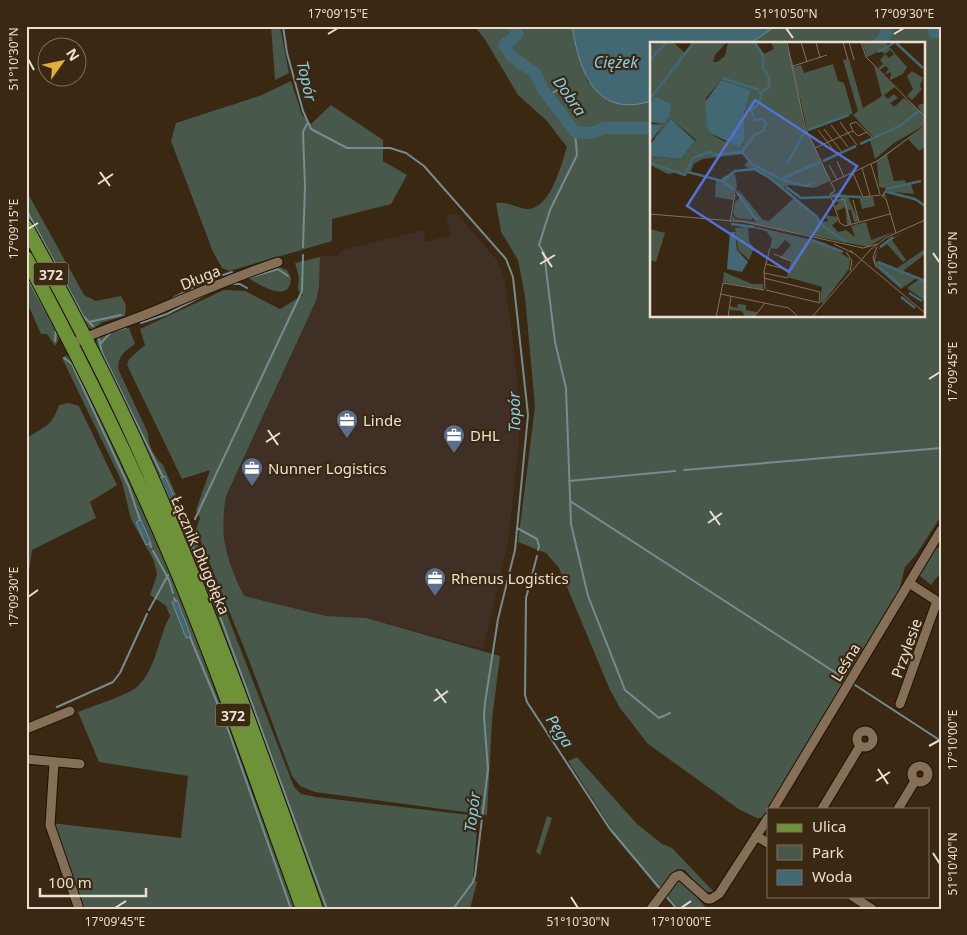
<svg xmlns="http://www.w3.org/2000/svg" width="967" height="935" font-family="'Noto Sans',sans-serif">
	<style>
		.industrial { fill: #402f25 }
		.green { fill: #48584b }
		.water { fill: #426874; stroke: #758c90 }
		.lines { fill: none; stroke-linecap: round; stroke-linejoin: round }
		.stream { stroke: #758c90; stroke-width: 2 }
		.river { stroke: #426874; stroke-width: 12 }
		.minor-casing { stroke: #211000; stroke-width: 11 }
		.primary-casing { stroke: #211000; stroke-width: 16 }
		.minor { stroke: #856f57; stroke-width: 9 }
		.primary { stroke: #6e9238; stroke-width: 14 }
		.ticks { fill: none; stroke: #ecdfd2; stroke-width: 2 }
		.labels { text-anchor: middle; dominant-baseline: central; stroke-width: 4.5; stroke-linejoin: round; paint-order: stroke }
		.shield { fill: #3a2812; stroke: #b7a898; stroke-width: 1 }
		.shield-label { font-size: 14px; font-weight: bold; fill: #ecdfd2 }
		.street-label { font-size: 15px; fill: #ecdfd2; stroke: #3a2812 }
		.poi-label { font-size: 15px; fill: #ecdfd2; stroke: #3a2812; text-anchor: start }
		.water-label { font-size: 16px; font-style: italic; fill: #87cee4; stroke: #3a2812 }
		.inset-river { fill: none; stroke: #426874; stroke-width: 2.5 }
		.inset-road { fill: none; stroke: #81715f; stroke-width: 1 }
		.view { fill: #5172d6; fill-opacity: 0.15; stroke: #5172d6; stroke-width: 2.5 }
		.inset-edge { fill: none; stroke: #ecdfd2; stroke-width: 2.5 }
		.neatline { fill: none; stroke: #ecdfd2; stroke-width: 2 }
		.ticks-label { font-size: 12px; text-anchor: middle; fill: #ecdfd2 }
	</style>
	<rect width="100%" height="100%" fill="#3a2812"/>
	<path class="industrial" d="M 457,214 L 498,261 L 504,277 L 512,332 L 519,400 L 519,444 L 508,543 L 483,649 L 366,618 L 326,616 L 244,596 L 225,553 L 222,520 L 226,496 L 316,301 L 319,287 L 320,257 L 328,255 L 336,257 L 342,250 L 423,230 L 426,242 L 451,235 L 446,215 Z"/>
	<path class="green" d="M 271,26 L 280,26 L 289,73 L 275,80 Z
		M 474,26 L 572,26 L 576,49 L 588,82 L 629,105 L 651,101 L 651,316 L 923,316 L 923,44 L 749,44 L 776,26 L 941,26 L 941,516 L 916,555 L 905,567 L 899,591 L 764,818 L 757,818 L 740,810 L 648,744 L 620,708 L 610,690 L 559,568 L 546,553 L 518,542 L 535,407 L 525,296 L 518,260 L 501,232 L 496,203 C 510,202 514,207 526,209 C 550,211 561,165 567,147 L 546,120 L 518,95 L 484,38 Z
		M 291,81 L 302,115 L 311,124 L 331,105 L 383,140 L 383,161 L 407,175 L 391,204 L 332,219 L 332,241 L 229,271 L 222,268 L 213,252 L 171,141 L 176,123 L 262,95 Z
		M 26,190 L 84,295 L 96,301 L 121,296 L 126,305 L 125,316 L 103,322 L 93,329 L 87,328 L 26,214 Z
		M 320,257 L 319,287 L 316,301 L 226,496 C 219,538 226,558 244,596 L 326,616 L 366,618 L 500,656 L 492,720 L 487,815 L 315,792 L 300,786 L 292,776 L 249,660 L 196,529 L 200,518 L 196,510 L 210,470 L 182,479 L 127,365 L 129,359 L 145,345 L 140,329 L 224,290 L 245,291 L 280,309 L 303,295 L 298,290 L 299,277 L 295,263 Z
		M 279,267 L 287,270 L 291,278 C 290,305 260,285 248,278 Z
		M 26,268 L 59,332 L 58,341 L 55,346 L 47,334 L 41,334 L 26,300 Z
		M 122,327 L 129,328 L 135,344 C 125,351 116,357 119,371 L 148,433 C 148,445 154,457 163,465 L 218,591 L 294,787 L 301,794 L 316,797 L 478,816 L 473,879 L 477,882 L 470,909 L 323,909 L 262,735 L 210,600 L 96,346 L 97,337 Z
		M 66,355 L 73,361 L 79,372 L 130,481 L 183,603 L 295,909 L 72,909 L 81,906 L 51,823 L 181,838 L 188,776 L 99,762 L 78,712 C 90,707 131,694 138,686 C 157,667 158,638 170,616 L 166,606 L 150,595 L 157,575 L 154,561 L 131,519 L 122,482 L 63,360 L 62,358 Z
		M 69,403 L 79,406 L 117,485 L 90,502 L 96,518 L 32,550 L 26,594 L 26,439 C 43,426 51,429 59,405 Z
		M 941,547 L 941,572 L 931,585 L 919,575 L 934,549 Z
		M 577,757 L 637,824 L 662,844 L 672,848 L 714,892 L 703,892 L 685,870 L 678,869 L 673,872 L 662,890 L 617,837 L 568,761 Z
		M 547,816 L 552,818 L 540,855 L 536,852 Z
		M 678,880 L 684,882 L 707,909 L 679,909 L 666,894 Z"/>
	<path class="water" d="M 572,26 L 776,26 L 749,44 L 651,44 L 651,101 C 595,119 579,70 572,26 Z
		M 165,476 L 180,510 L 175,512 L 160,478 Z
		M 141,520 L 151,543 L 146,545 L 136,522 Z
		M 207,575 L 221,610 L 218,612 L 204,577 Z
		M 177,600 L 191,636 L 186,638 L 172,602 Z"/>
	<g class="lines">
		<path class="stream" d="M 283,26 L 287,53 L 303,111 L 311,129 L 347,148 L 390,148 L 406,153 L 424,166 L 506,259 L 513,277 L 528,415 L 515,550 L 498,619 L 485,703 L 484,716 L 488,769 L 475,876 L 473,882 L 453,909
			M 547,96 L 561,88
			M 575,132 L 577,155 L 550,210 L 539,245 L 544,253 L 555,342 L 566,388 L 571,524 L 588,596 L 625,690 L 659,718 L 670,713
			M 26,209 L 83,316 L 93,326
			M 303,247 L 305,186 L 303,132 L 307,124
			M 26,275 L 56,329 L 55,341
			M 251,277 L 278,269 L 288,276
			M 230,284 L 240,284 L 247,288
			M 173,298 L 208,280 L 232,272
			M 89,322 L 121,315
			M 141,323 L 167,314 L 210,292
			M 99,339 L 102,353 L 163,477
			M 101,343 L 112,331 L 125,328
			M 64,358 L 72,364 L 129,487 L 140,520
			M 684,470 L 941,448
			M 569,481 L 675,471
			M 570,501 L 847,680
			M 178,510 L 179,514
			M 181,518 L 188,533
			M 195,519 L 302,291 L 303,255
			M 517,528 L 537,539 L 539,546 L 538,550
			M 188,534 L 201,568
			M 150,543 L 151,547
			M 153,551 L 169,580 L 173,593
			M 537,556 L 526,598 L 525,695 L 527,702 L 610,829 L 661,890
			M 203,573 L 204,576
			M 174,598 L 176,601
			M 149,610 L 168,575
			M 218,611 L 327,909
			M 190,637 L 228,729 L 291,909
			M 855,685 L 941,741
			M 57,707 L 113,682 L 120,673 L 147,614
			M 665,895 L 677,909"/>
		<path class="river" d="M 513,26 L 518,34 L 504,45 L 512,57 L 535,73 L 544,91 L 575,132 L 592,133 L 604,128 L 651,128
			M 936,26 L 934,32 L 941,33
			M 879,44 L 887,33 L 885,26"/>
		<g class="minor-casing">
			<path id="minor" d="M 71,344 C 100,330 128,322 157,310 C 197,293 237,276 278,262
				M 909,583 L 940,603
				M 900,704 L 937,601
				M 26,729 L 70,711
				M857 739a8 8 0 1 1 16 0a8 8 0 1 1-16 0Z
				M 26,759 L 80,764
				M 54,763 L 50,825 L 78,906
				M912 774a8 8 0 1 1 16 0a8 8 0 1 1-16 0Z
				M 773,809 L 941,530
				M 822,809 L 860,746
				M 898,809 L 915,781
				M 756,836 L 768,843
				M 852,896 L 872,909
				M 651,909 L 675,877 L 680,875 L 707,899 L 711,899 L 719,894 L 768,818"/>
		</g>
		<g class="primary-casing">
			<path id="primary" d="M 26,227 C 65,298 103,370 136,443 C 205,595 261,752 316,909
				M 26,258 C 81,360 132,464 177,571 C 223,682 262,796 303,909"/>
		</g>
		<use href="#minor" class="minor"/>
		<use href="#primary" class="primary"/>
	</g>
	<path class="ticks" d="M 786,28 L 793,38M 328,34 L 338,28M 894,34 L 904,28M 28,59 L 34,70M 100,172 L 110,186M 98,184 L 113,174M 28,229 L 38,223M 542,252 L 552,267M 933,253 L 940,263M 540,264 L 555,255M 929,379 L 940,372M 268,430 L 278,445M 266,442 L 280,433M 710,511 L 720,525M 708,523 L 722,513M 28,597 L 38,590M 436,689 L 446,703M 434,701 L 448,691M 929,746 L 940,740M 878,769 L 888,784M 876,781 L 890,772M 933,853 L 940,864M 571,897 L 578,908M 115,908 L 126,901M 681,908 L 691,901"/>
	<defs>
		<g id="office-pin" transform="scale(1.125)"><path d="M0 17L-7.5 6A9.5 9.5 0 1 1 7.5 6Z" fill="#5c6f8a" stroke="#3a2812"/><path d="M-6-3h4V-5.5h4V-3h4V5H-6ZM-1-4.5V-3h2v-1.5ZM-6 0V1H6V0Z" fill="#fff"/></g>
	</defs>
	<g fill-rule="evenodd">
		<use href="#office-pin" x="347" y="420"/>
		<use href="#office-pin" x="454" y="435"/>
		<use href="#office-pin" x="252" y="468"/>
		<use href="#office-pin" x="435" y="578"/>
	</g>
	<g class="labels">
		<g class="shield">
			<rect x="33.5" y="262.5" width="35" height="23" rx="4"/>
			<rect x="215.5" y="703.5" width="35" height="23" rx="4"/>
		</g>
		<g class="shield-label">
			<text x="51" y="274">372</text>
			<text x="233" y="715">372</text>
		</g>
		<g class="street-label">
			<text transform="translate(200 277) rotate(-22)">Długa</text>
			<text transform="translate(201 555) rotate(67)">Łącznik Długołęka</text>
			<text transform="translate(906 648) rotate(-70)">Przylesie</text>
			<text transform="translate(845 662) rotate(-59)">Leśna</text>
		</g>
		<g class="poi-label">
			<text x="363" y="420">Linde</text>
			<text x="470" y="435">DHL</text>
			<text x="268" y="468">Nunner Logistics</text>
			<text x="451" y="578">Rhenus Logistics</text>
		</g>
		<g class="water-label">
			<text x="616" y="62">Ciężek</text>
			<text transform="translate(307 81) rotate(77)">Topór</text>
			<text transform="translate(570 96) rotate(55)">Dobra</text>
			<text transform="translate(514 412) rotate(-91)">Topór</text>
			<text transform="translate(560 731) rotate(57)">Pęga</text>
			<text transform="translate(472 812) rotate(-83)">Topór</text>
		</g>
	</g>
	<g transform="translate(650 42)">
		<rect width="275" height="275" fill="#3a2812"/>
		<path d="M 4,0 L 23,0 L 35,11 L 44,0 L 77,0 L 65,13 L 63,20 L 67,20 L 75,14 L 78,0 L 106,0 L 114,12 L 124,7 L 121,0 L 136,0 L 144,25 L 151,23 L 154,31 L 183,22 L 188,39 L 194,41 L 203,73 L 208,69 L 193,18 L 199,17 L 213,66 L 210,68 L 232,54 L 224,24 L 245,45 L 234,53 L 238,57 L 244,52 L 248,56 L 240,61 L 244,65 L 254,56 L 270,69 L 268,63 L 275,61 L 275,83 L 244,101 L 225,117 L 220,98 L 224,96 L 202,72 L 157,88 L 149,51 L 153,81 L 180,138 L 178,140 L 164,146 L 139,143 L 133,146 L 119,134 L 94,124 L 98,119 L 93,112 L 53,117 L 44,122 L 40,131 L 33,132 L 21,128 L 24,131 L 18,132 L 0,123 L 0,114 L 31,117 L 46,98 L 21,77 L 0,103 L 13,83 L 0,80 L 15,81 L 20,74 L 22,62 L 5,54 L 0,61 L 0,5 ZM 71,38 L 101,48 L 94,71 L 93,103 L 73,99 L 60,91 L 56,56 ZM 212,0 L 235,0 L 257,25 L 253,32 L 240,38 L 241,30 L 234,33 L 239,27 L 235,24 L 230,28 L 228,26 L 233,22 L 230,18 L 235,12 L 239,16 L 244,12 L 240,8 L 235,12 L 230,9 L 217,15 ZM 262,29 L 273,36 L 270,44 L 272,47 L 262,58 L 257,54 L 263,47 L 257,34 ZM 275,85 L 275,105 L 269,109 L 258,97 L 237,113 L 244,139 L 255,138 L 256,142 L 261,142 L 264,152 L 244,150 L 265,157 L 266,159 L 241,150 L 235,151 L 236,155 L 232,154 L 236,146 L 229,145 L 227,120 L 222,122 ZM 85,132 L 87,144 L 83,158 L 65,155 L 66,138 L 72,139 L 72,135 ZM 88,147 L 113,178 L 119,179 L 144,156 L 172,180 L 178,179 L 175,173 L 188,175 L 188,179 L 182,183 L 188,190 L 196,188 L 205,195 L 201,184 L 216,180 L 221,198 L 243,190 L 218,205 L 82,178 L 82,173 L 85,177 L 108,180 L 103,175 L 102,178 L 86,176 L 83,172 L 85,160 L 91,155 ZM 187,151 L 197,153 L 209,179 L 204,180 L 201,168 L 198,168 L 201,182 L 197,183 L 195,165 L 187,169 L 185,164 L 190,160 L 184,161 L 191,157 L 190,154 L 182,155 L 181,152 ZM 209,155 L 223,155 L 225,164 L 212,167 ZM 80,182 L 99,183 L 175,201 L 200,217 L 199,227 L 173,261 L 170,260 L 172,245 L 137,235 L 141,219 L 130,216 L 141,203 L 135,198 L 127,207 L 120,206 L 122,197 L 116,189 L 98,185 L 99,199 L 104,206 L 99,218 L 88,208 L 85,186 L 97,185 ZM 0,187 L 15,191 L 6,220 L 0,218 ZM 255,189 L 242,198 L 256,218 L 253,220 L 237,202 L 228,208 L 225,219 L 268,235 L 251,247 L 226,225 L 223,217 L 231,203 ZM 275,207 L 275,212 L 253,229 L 247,226 ZM 74,230 L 102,242 L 113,242 L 113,248 L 73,240 ZM 269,237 L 275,240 L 275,259 L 257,246 ZM 88,262 L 96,263 L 96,268 L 107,270 L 104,275 L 95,275 L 92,269 L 80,268 L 80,264 L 87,266 Z" fill="#48584b" fill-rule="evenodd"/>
		<path d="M 71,38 L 101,48 L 94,71 L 94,100 L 89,105 L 60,91 L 57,83 L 55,60 ZM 5,54 L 22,62 L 20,74 L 15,81 L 0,80 L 0,61 ZM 21,77 L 45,99 L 31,117 L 0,114 L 0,103 ZM 0,82 L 13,83 L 0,100 ZM 80,190 L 85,190 L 87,208 L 98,220 L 92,230 L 77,227 Z" fill="#426874"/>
		<path class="inset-river" d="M 246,1 L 273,26M 228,10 L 244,1M 0,18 L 17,0M 72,36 L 109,48M 0,57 L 44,0M 158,88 L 199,73M 210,102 L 250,84 L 269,69M 92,110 L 102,122 L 135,139 L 157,144 L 162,141M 173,119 L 206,104M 0,121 L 35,133 L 43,116 L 60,110 L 64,113 L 92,110 L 103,94 L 114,88 L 116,81 L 113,77 L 105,78 L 101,68 L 104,66 L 101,65 L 107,64 L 112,53 L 110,51 L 119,45 L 119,35 L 113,26 L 113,13 L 104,0M 137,122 L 155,89M 38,130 L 72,139 L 85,129 L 104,127 L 120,136 L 166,174 L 172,183 L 196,200M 133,136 L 170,120M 72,139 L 85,148M 136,145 L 151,156 L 180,155M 236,147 L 271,139M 86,149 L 107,179M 237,150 L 265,157 L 275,164M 182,154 L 211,155M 81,182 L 104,185M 162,198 L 193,210M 230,205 L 243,195M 228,220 L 275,239M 229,225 L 251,244M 259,251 L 272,259M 251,255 L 265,266"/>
		<path class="inset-road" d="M 137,0 L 155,85 L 185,149 L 180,152 L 190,181 L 195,184 L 240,172M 151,0 L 157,20M 166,0 L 170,16M 193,0 L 198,18M 199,0 L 204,18M 211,0 L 216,15 L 275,75M 143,24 L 177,13M 181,83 L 198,105M 174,87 L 191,109M 168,88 L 185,110M 203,89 L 208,94 L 217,90M 207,103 L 198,91 L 203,89 L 200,82 L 206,80 L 222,95M 165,106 L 198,91 L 190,80M 187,119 L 194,135M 221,122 L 230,152M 179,123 L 187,138M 212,126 L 220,154M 203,131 L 213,155 L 231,153M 182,140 L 227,119 L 275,84M 236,149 L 232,154 L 236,157 L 246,191M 203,158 L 209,180M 183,159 L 194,157 L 201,182M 0,172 L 95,180 L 213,206 L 228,202M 80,180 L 85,152M 184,202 L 203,211M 200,208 L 275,271M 196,210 L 202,219 L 200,229M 124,212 L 141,219M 116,222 L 139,228M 226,225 L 223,215 L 227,205M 114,231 L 138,236M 114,236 L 170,250 L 169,260M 115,247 L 114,229 L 120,206M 116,248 L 170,261M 70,252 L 139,266 L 148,275M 66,275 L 73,241 L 114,248M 78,275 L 81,254M 104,275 L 115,261M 162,275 L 220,208 L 237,195 L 275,178"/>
		<path class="view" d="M 105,58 L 207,124 L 139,230 L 37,164 Z"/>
		<rect width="275" height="275" class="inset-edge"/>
	</g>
	<rect width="967" height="935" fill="none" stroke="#3a2812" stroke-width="55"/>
	<rect x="767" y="808" width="162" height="90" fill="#3a2812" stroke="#81715f"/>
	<rect x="777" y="824" width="25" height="8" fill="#6e9238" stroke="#81715f"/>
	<text x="812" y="832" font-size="15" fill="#ecdfd2">Ulica</text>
	<rect x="777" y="845" width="25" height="15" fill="#48584b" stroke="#81715f"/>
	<text x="812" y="858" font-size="15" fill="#ecdfd2">Park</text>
	<rect x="777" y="870" width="25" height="15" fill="#426874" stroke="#81715f"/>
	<text x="812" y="882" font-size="15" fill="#ecdfd2">Woda</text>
	<g transform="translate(62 62) rotate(57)"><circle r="24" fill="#3a2812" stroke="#81715f"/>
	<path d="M0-4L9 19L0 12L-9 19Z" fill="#e3ae35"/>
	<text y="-8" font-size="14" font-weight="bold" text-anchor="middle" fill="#ecdfd2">N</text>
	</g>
	<path d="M40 888v8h106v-8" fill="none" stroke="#ecdfd2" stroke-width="2.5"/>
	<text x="48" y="888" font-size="15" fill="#ecdfd2" stroke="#3a2812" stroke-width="4" paint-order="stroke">100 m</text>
	<rect x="28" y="28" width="912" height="880" class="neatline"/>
	<g class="ticks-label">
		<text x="338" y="18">17°09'15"E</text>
		<text x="786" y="18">51°10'50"N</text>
		<text x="904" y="18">17°09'30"E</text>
		<text transform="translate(14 59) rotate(-90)" y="4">51°10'30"N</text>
		<text transform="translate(14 229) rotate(-90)" y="4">17°09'15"E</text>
		<text transform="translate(953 263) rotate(-90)" y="4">51°10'50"N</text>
		<text transform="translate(953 372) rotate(-90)" y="4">17°09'45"E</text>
		<text transform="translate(14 597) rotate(-90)" y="4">17°09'30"E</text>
		<text transform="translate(953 740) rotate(-90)" y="4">17°10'00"E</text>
		<text transform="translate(953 864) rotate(-90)" y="4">51°10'40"N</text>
		<text x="115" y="926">17°09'45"E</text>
		<text x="578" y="926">51°10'30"N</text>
		<text x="681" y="926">17°10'00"E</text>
	</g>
</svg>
